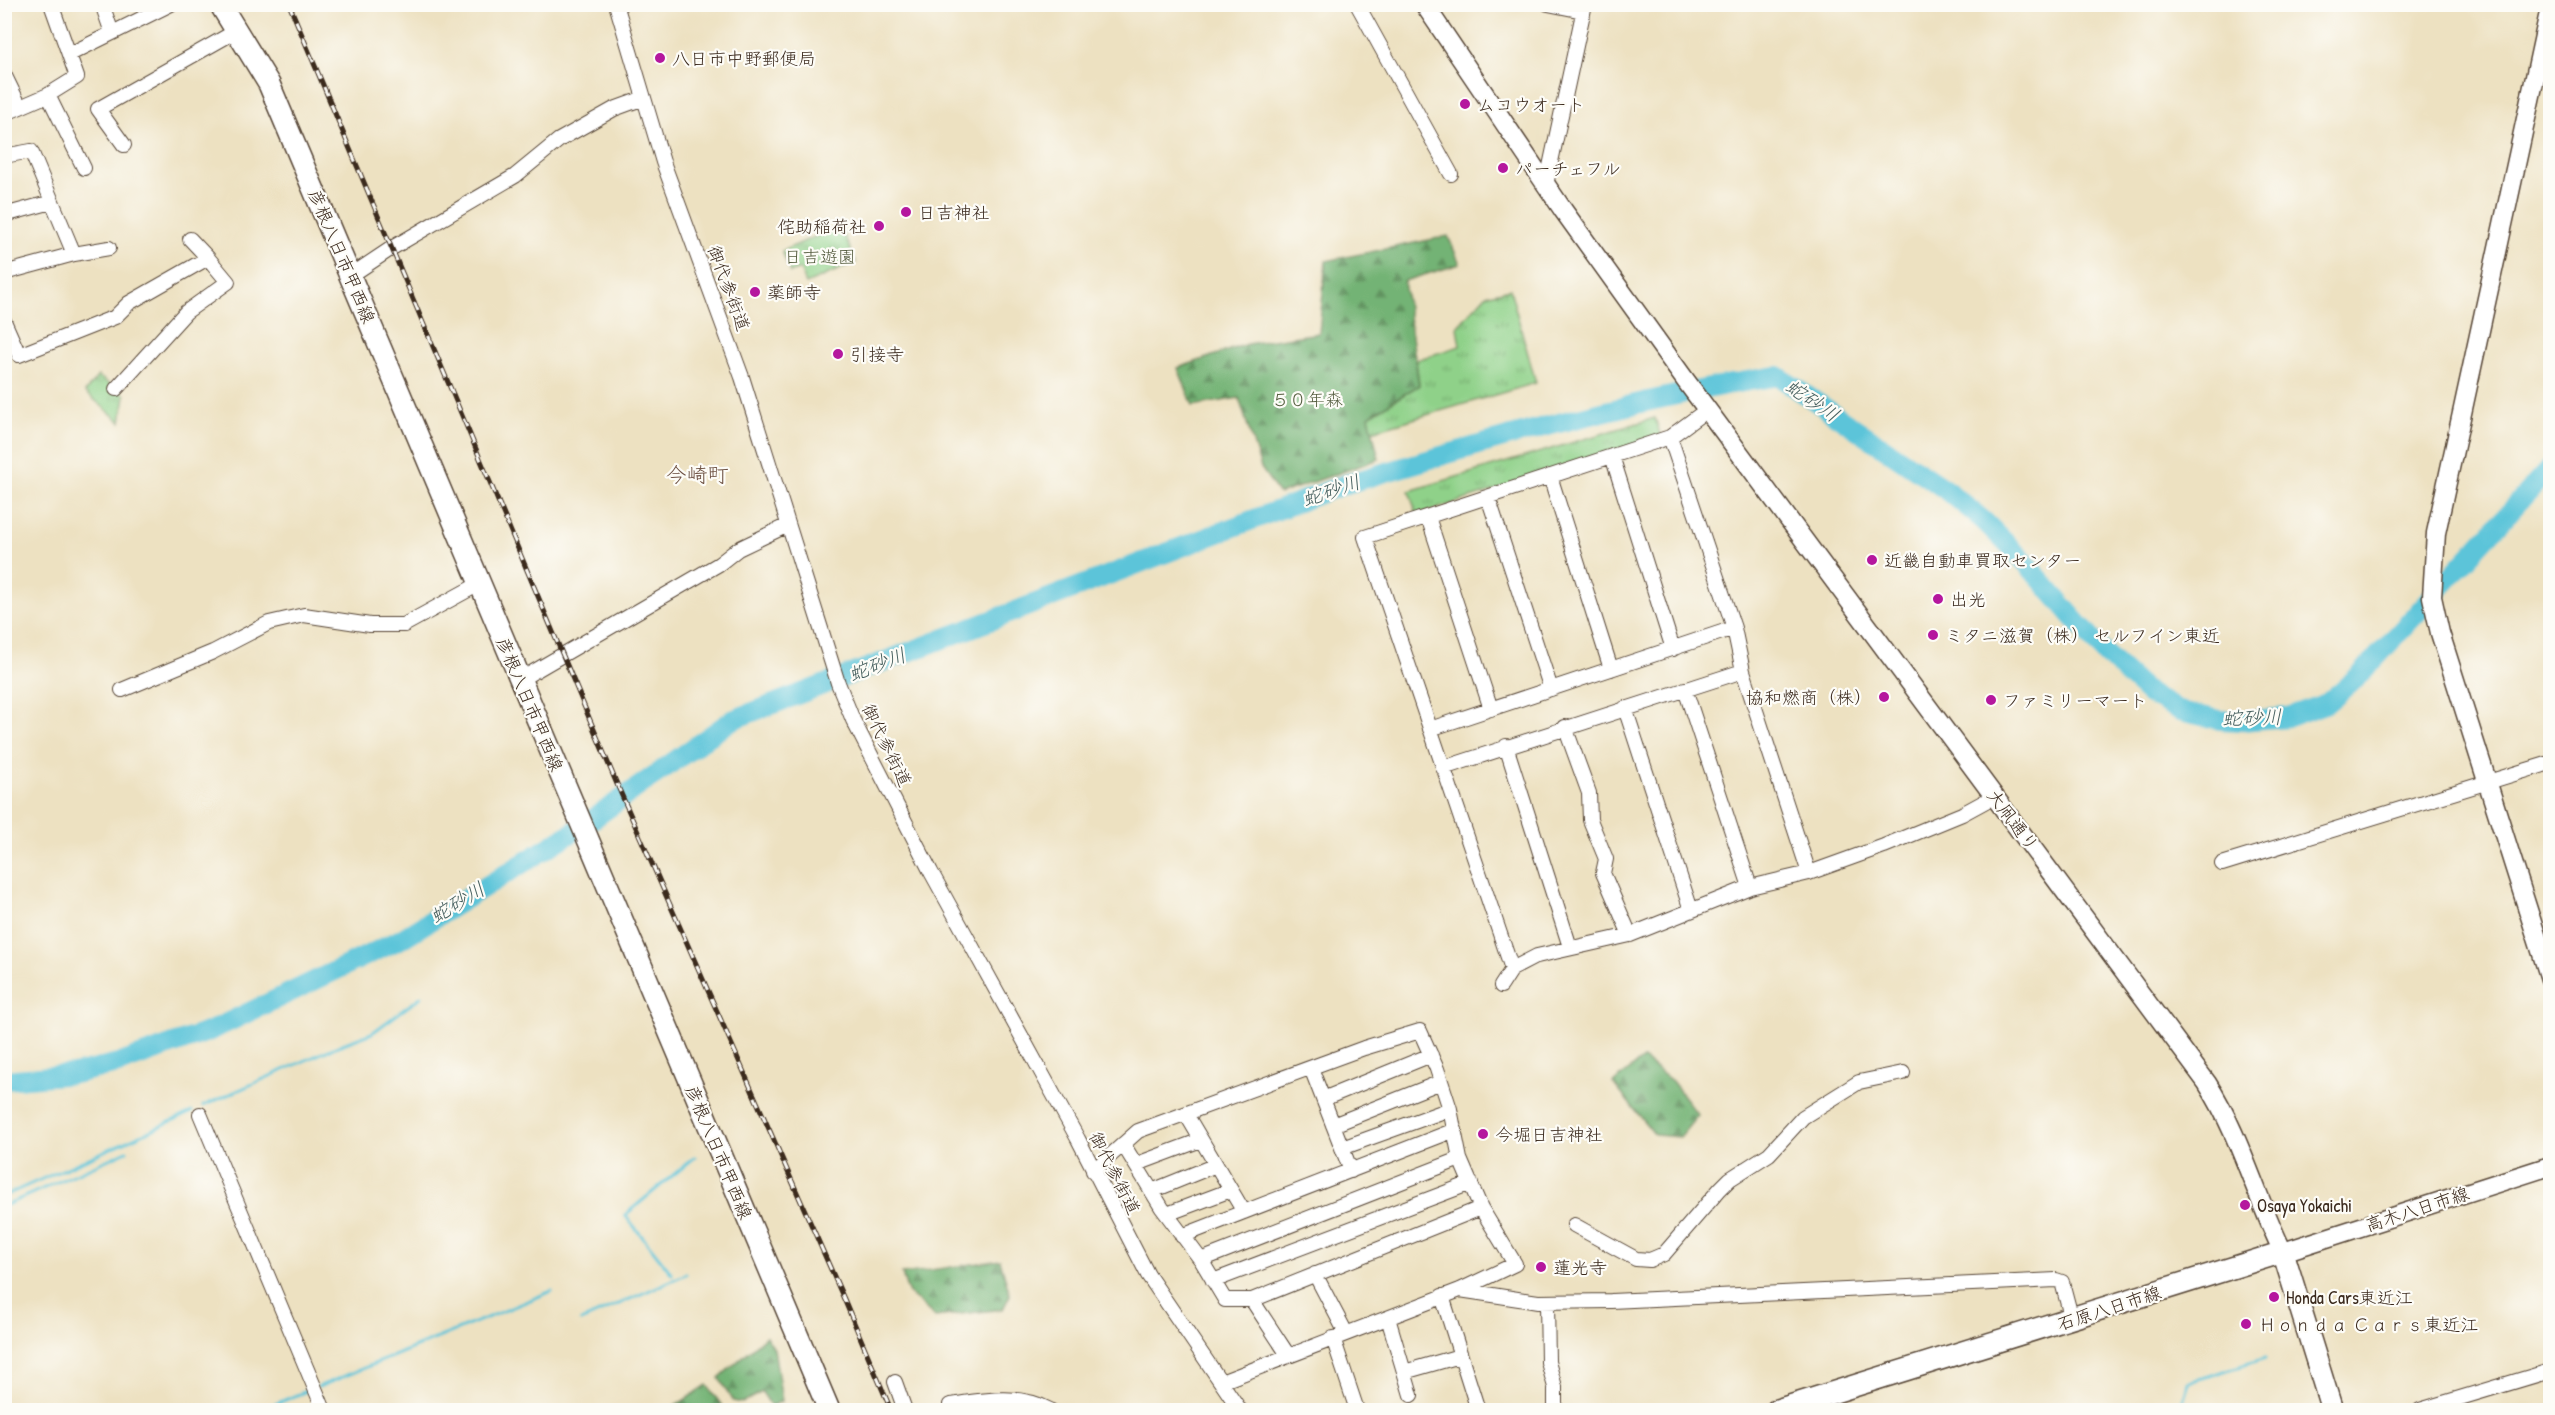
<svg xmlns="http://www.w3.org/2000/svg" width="2555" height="1415" font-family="'Patrick Hand','Klee One',sans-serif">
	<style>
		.grass { fill: url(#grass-tufts); stroke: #657e54; stroke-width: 1.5 }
		.forest { fill: url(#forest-firs); stroke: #576e4a; stroke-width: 1.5 }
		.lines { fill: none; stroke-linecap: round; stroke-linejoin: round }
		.stream { stroke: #5cc4d9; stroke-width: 3 }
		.river { stroke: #5cc4d9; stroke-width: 20 }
		.street-casing { stroke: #564536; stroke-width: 16 }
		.secondary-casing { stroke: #564536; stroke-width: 21 }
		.primary-casing { stroke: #564536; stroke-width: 24 }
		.street { stroke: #fff; stroke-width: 14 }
		.secondary { stroke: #fff; stroke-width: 18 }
		.primary { stroke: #fff; stroke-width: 21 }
		.rail-casing { stroke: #3b2a1e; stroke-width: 5 }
		.rail { stroke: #fdfcf7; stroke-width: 3; stroke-dasharray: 9; stroke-linecap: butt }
		.poi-dot { fill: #b5179e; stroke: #fdfcf7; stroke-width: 2 }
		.labels { text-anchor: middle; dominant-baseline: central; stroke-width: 4.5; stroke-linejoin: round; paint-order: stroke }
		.poi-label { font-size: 18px; fill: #3b2a1e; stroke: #fdfcf7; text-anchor: start }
		.street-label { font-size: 18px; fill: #3b2a1e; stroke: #fdfcf7 }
		.park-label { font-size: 18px; fill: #545c3e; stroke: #fdfcf7 }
		.water-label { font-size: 20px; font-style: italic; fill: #47605f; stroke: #fdfcf7 }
		.quarter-label { font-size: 21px; fill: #6e5244; stroke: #fdfcf7 }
	</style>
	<defs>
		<pattern id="grass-tufts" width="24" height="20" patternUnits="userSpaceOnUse" patternTransform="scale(1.5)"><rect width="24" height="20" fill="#8fd189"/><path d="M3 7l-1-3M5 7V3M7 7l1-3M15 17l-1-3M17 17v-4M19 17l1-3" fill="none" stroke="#76aa6f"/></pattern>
		<pattern id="forest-firs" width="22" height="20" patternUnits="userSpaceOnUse" patternTransform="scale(1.5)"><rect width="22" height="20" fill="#73b375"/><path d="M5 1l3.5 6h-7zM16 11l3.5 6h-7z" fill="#60925f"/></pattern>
	</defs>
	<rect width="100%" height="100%" fill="#fdfcf7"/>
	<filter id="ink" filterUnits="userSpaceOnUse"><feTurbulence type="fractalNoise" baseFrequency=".0167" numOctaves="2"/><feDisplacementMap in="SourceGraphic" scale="12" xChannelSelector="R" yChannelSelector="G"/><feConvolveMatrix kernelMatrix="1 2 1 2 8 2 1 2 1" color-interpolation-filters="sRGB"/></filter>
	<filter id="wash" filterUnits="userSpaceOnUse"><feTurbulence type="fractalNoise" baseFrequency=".008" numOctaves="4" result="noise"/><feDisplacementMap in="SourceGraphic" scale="24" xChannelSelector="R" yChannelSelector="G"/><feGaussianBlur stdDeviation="1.35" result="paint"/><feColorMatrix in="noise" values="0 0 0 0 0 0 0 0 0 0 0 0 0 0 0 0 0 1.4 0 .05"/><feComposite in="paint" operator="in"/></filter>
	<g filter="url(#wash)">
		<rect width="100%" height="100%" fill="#ede1c1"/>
		<path class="grass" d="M 840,226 L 856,262 L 806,284 L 800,269 L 790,273 L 782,251 Z
			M 1510,289 L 1536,383 L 1372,431 L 1369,416 L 1419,385 L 1416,360 L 1460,346 L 1457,327 L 1486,295 Z
			M 98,376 L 125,395 L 121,422 L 85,392 Z
			M 1655,418 L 1661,437 L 1417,515 L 1409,491 Z"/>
		<path class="forest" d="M 1448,236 L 1460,264 L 1404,281 L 1419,385 L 1369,416 L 1379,459 L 1279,494 L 1261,468 L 1239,398 L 1193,406 L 1178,368 L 1247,344 L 1319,333 L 1326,261 Z
			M 1643,1059 L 1672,1081 L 1698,1115 L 1680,1137 L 1655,1135 L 1613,1083 Z
			M 1000,1260 L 1010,1295 L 1003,1309 L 935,1317 L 908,1292 L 902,1274 Z
			M 766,1336 L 774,1349 L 782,1401 L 771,1406 L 762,1392 L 742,1403 L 733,1401 L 719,1378 Z
			M 707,1385 L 725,1410 L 669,1410 Z"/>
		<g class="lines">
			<path class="stream" d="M 4,485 L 6,484
				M 203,1106 L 340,1045 L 372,1033 L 422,996
				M 4,1196 L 192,1112
				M 4,1206 L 127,1151
				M 672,1274 L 625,1215 L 695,1157
				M 581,1321 L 686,1274
				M 318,1387 L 552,1291
				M 261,1410 L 311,1389
				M 2180,1410 L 2189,1382 L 2266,1358"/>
			<path class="river" d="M 4,1080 L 74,1074 L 118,1064 L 210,1031 L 401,939 L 586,824 L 732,720 L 1343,485 C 1486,442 1631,399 1778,376 L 1949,492 L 1984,521 L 2026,563 L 2106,655 L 2149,694 L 2180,711 L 2220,720 L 2242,721 L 2288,717 L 2327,703 L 2363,672 L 2550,468"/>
		</g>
	</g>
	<g filter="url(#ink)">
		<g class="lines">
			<g class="street-casing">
				<path id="street" d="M 102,4 L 112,33
					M 616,4 L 663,162 L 742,377 L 838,683 L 853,720 L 931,872 L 1078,1139 L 1148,1275 L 1240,1410
					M 1357,4 L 1451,174
					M 1548,4 L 1583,11
					M 70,54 L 171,4
					M 4,74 L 20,107
					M 48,95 L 84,168
					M 4,114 L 48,95 L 77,77 L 51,4
					M 124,145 L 98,109 L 238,30
					M 4,156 L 31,151 L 74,254
					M 1546,185 L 1585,4
					M 4,215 L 52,202
					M 190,239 L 208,258
					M 4,273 L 74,254 L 109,248
					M 350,276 L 392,248 L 515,176 L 559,140 L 614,109 L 644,98
					M 4,321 L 19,355 L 115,317 L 129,303 L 208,258 L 228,282 L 186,312 L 116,389
					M 1670,437 L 1734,628 L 1743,671 L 1809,873
					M 1612,456 L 1673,649
					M 1550,476 L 1611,669
					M 1488,497 L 1551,689
					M 1428,517 L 1491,709
					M 521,679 L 719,564 L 738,549 L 788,525
					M 1685,689 L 1750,887
					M 122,690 L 213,652 L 269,623 L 304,615 L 370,625 L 404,625 L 479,584
					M 1625,708 L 1691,910
					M 1565,727 L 1589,793 L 1590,820 L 1606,859 L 1603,873 L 1630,935
					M 1430,729 L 1734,628
					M 1506,746 L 1570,947
					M 1443,768 L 1743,671
					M 2222,864 L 2550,763
					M 1512,969 L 1537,956 L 1630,935 L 1750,887 L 1809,873 L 1884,846 L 1962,814 L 1995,796
					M 1501,986 L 1512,969 L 1365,537 L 1670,437 L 1708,409
					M 1311,1068 L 1351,1171
					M 1323,1099 L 1431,1055
					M 200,1114 L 324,1410
					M 1186,1114 L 1244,1212
					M 1333,1125 L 1441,1082
					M 1123,1144 L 1162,1208 L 1201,1260 L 1225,1300 L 1252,1300 L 1288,1355
					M 1342,1148 L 1450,1109
					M 1137,1164 L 1201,1140
					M 1093,1171 L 1138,1131 L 1364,1048 L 1420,1031 L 1437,1069 L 1450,1109 L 1460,1159 L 1481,1208 L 1515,1264 L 1460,1290 L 1221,1382
					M 1152,1191 L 1216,1165
					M 1167,1214 L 1231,1190
					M 1574,1225 L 1636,1259 L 1650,1260 L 1664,1254 L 1720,1189 L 1730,1179 L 1769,1154 L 1803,1117 L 1859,1082 L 1903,1073
					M 1182,1236 L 1455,1130
					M 1201,1260 L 1460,1159
					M 1315,1274 L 1346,1333
					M 1213,1281 L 1471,1183
					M 1460,1290 L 1538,1302 L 1611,1301 L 2056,1280 L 2062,1282 L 2072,1320
					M 1442,1296 L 1478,1410
					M 1252,1300 L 1481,1208
					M 1547,1302 L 1548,1362 L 1555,1387 L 1555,1410
					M 1388,1318 L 1411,1395
					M 1333,1338 L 1357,1410
					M 1404,1372 L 1460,1356
					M 895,1382 L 905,1410
					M 951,1410 L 950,1405 C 984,1400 1018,1393 1050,1410
					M 2420,1410 L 2550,1371"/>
			</g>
			<g class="secondary-casing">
				<path id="secondary" d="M 1424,4 L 1563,210 L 1686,381 L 2207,1083 C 2240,1135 2256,1197 2283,1252 L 2550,1166
					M 2550,8 L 2436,533 L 2432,597 L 2440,633 L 2550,979"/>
			</g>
			<g class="primary-casing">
				<path id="primary" d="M 220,4 L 269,84 L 829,1410
					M 1777,1410 L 2283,1252 L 2332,1410"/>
			</g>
			<use href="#street" class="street"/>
			<use href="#secondary" class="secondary"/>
			<use href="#primary" class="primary"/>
			<g class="rail-casing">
				<path id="rail" d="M 289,4 L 619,789 L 844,1299 L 891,1410"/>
			</g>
			<use href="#rail" class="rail"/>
		</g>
	</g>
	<g class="poi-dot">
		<circle cx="660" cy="58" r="6"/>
		<circle cx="1465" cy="104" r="6"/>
		<circle cx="1503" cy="168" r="6"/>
		<circle cx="906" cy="212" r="6"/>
		<circle cx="879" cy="226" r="6"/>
		<circle cx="755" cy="292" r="6"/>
		<circle cx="838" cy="354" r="6"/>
		<circle cx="1872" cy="560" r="6"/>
		<circle cx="1938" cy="599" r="6"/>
		<circle cx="1933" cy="635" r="6"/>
		<circle cx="1884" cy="697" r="6"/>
		<circle cx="1991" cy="700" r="6"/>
		<circle cx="1483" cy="1134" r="6"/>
		<circle cx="2245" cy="1205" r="6"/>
		<circle cx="1541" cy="1267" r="6"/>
		<circle cx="2274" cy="1297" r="6"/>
		<circle cx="2246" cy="1324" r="6"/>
	</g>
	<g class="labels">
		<g class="poi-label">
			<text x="672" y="58">八日市中野郵便局</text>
			<text x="1477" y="104">ムコウオート</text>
			<text x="1515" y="168">パーチェフル</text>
			<text x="918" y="212">日吉神社</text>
			<text x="867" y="226" text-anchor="end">侘助稲荷社</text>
			<text x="767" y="292">薬師寺</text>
			<text x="850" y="354">引接寺</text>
			<text x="1884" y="560">近畿自動車買取センター</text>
			<text x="1950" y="599">出光</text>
			<text x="1945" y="635">ミタニ滋賀（株） セルフイン東近</text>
			<text x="1872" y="697" text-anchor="end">協和燃商（株）</text>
			<text x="2003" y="700">ファミリーマート</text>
			<text x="1495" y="1134">今堀日吉神社</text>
			<text x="2257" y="1205">Osaya Yokaichi</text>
			<text x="1553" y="1267">蓮光寺</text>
			<text x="2286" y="1297">Honda Cars東近江</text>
			<text x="2258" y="1324">Ｈｏｎｄａ Ｃａｒｓ東近江</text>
		</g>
		<g class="street-label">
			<text transform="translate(342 256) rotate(67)">彦根八日市甲西線</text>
			<text transform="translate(729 288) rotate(70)">御代参街道</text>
			<text transform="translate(530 704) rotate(67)">彦根八日市甲西線</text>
			<text transform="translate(887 745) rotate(64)">御代参街道</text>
			<text transform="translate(2013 820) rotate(53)">大凧通り</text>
			<text transform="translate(719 1152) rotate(67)">彦根八日市甲西線</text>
			<text transform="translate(1115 1173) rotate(63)">御代参街道</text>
			<text transform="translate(2417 1209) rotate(-18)">高木八日市線</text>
			<text transform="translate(2109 1308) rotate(-18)">石原八日市線</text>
		</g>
		<g class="park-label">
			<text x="820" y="256">日吉遊園</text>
			<text x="1307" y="399">５０年森</text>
		</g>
		<g class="water-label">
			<text transform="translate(1813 400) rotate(34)">蛇砂川</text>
			<text transform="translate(1331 490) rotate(-19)">蛇砂川</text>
			<text transform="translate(877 664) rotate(-21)">蛇砂川</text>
			<text transform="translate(2252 717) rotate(-2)">蛇砂川</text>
			<text transform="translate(457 902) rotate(-31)">蛇砂川</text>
		</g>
		<g class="quarter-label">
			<text x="697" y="474">今崎町</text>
		</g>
	</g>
	<rect width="2555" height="1415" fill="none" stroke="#fdfcf7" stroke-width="24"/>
</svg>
